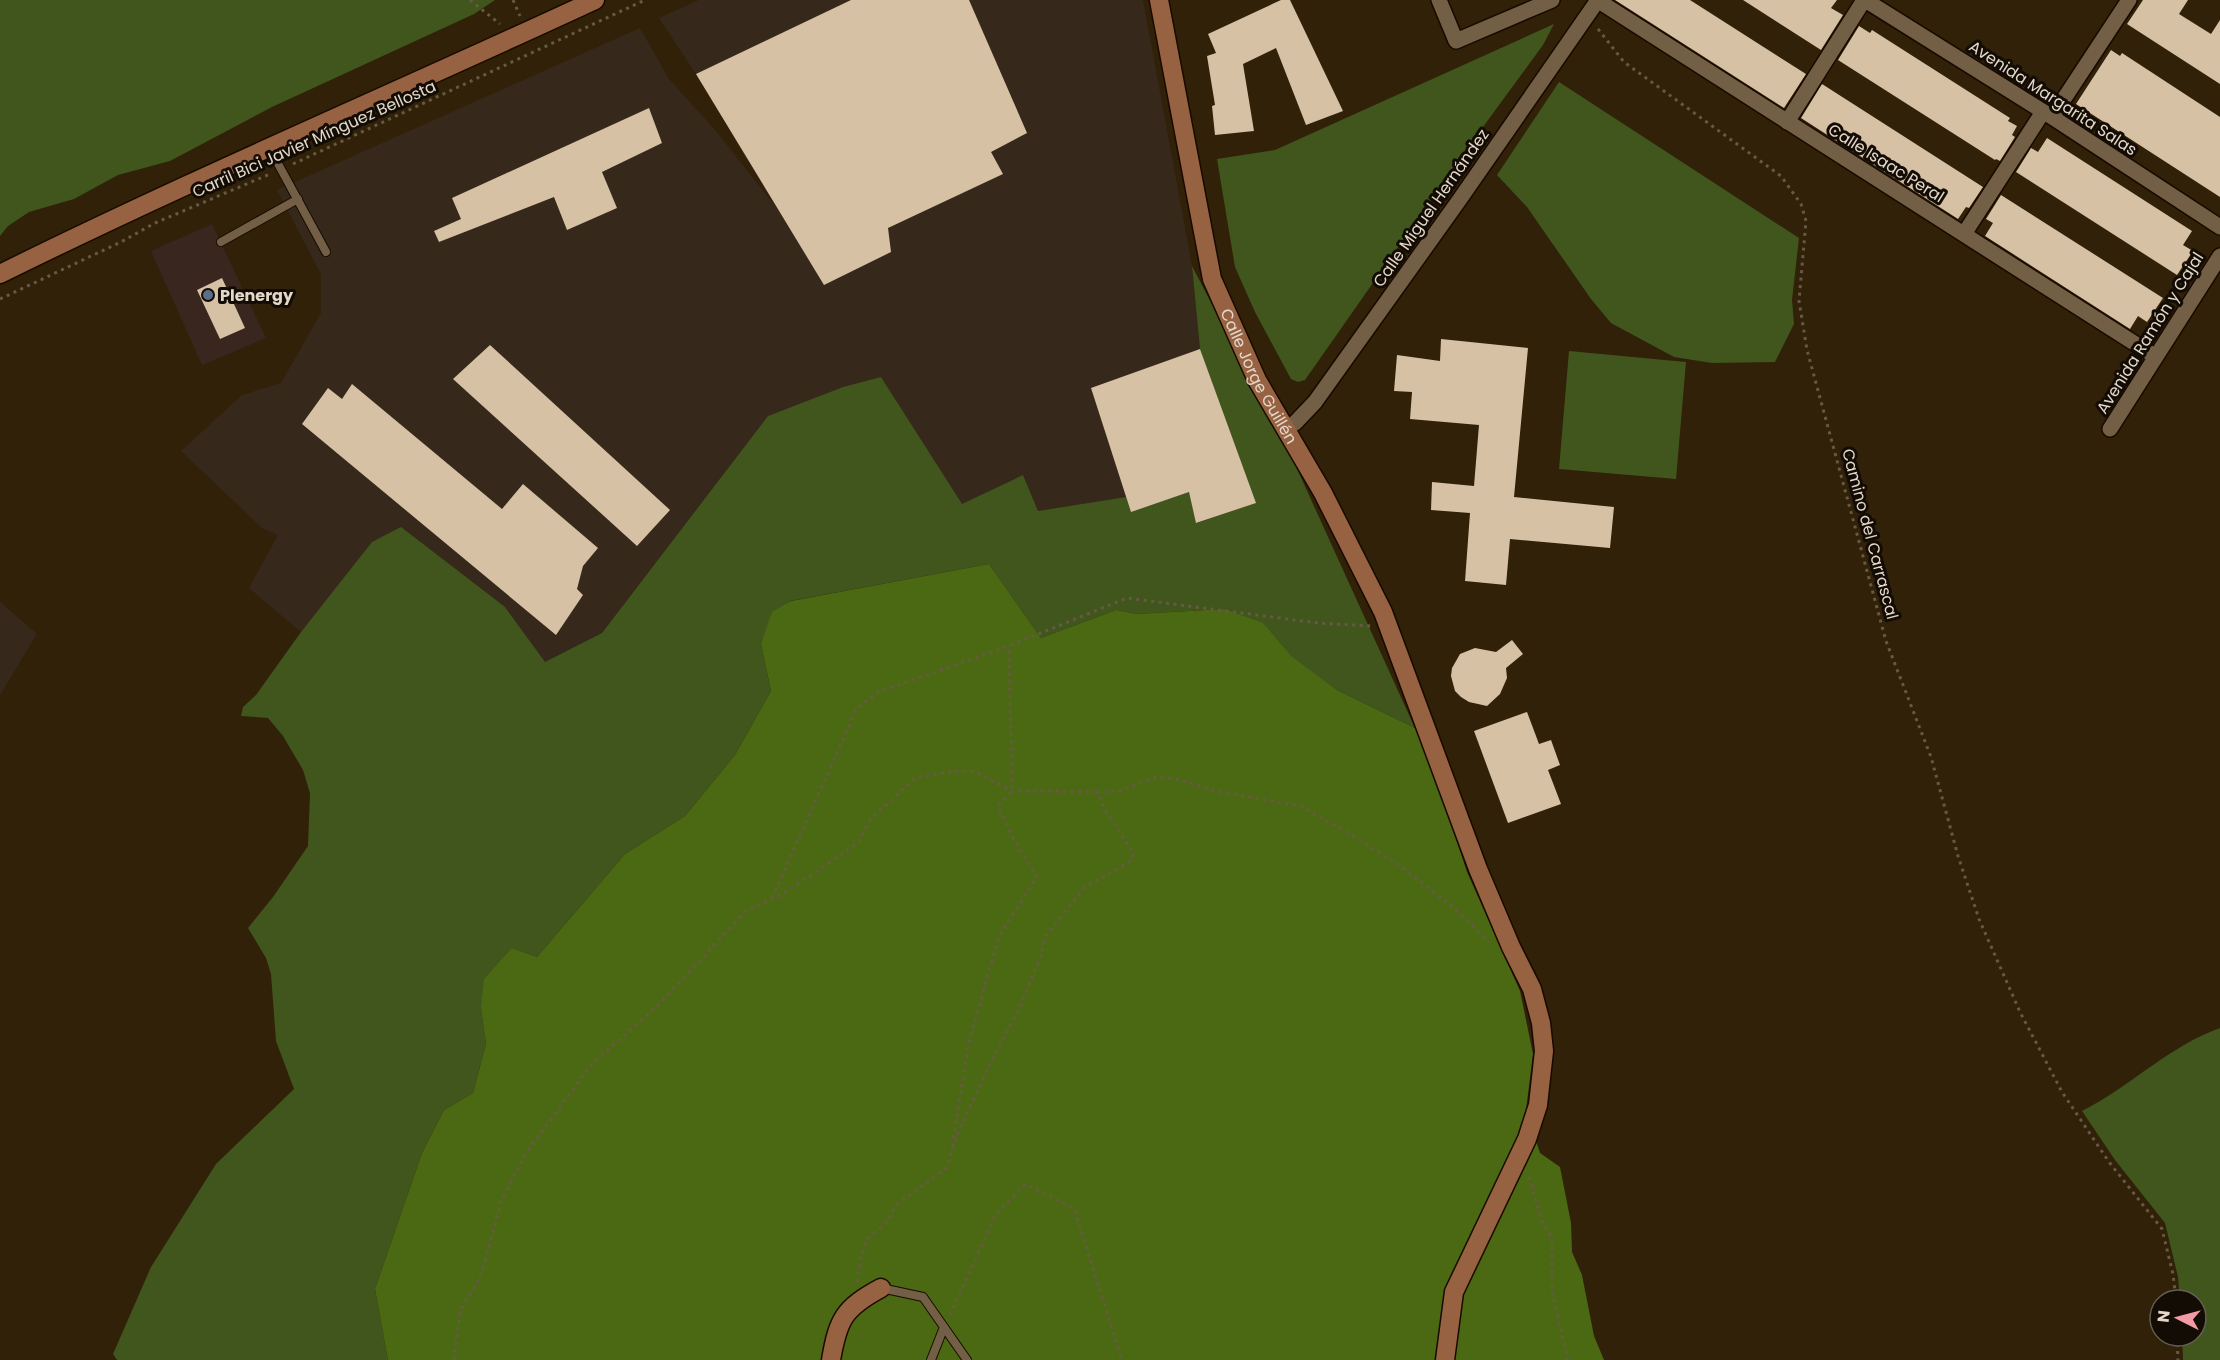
<svg xmlns="http://www.w3.org/2000/svg" width="2220" height="1360" font-family="Poppins,sans-serif">
	<style>
		.commercial { fill: #39271f }
		.industrial { fill: #37281c }
		.green { fill: #40561d }
		.forest { fill: #4b6912 }
		.building { fill: #d7c1a4 }
		.lines { fill: none; stroke-linecap: round; stroke-linejoin: round }
		.lane-casing { stroke: #190a00; stroke-width: 10 }
		.street-casing { stroke: #190a00; stroke-width: 18 }
		.secondary-casing { stroke: #190a00; stroke-width: 21 }
		.path { stroke: #675943; stroke-width: 3; stroke-dasharray: 3 4.5; stroke-linecap: butt }
		.lane { stroke: #725f45; stroke-width: 8 }
		.street { stroke: #725f45; stroke-width: 15 }
		.secondary { stroke: #976242; stroke-width: 18 }
		.service-dot { fill: #5c6f8a; stroke: #130c04; stroke-width: 2 }
		.labels { text-anchor: middle; dominant-baseline: central; stroke-width: 6; stroke-linejoin: round; paint-order: stroke }
		.street-label { font-size: 16px; fill: #e3d8ca; stroke: #130c04 }
		.poi-label { font-size: 16px; font-weight: bold; fill: #e3d8ca; stroke: #130c04; text-anchor: start }
	</style>
	<rect width="100%" height="100%" fill="#312108"/>
	<path class="commercial" d="M 212,224 L 266,338 L 202,365 L 151,251 Z"/>
	<path class="industrial" d="M 699,0 L 1143,0 L 1192,266 L 1200,349 L 1256,503 L 1196,523 L 1131,512 L 1126,497 L 1038,511 L 1023,475 L 962,505 L 881,377 L 843,387 L 768,416 L 602,633 L 544,663 L 505,607 L 372,543 L 301,632 L 249,588 L 278,535 L 262,528 L 181,451 L 242,395 L 281,383 L 321,313 L 321,274 L 277,190 L 640,28 L 669,79 L 716,131 L 775,206 L 696,74 L 659,18 Z
		M 0,602 L 37,634 L 0,695 Z"/>
	<path class="green" d="M 0,0 L 495,0 L 474,14 L 272,107 L 170,161 L 118,175 L 74,199 L 29,212 L 8,226 L 0,236 Z
		M 1554,24 L 1543,45 L 1466,150 L 1305,380 L 1298,382 L 1291,379 L 1255,312 L 1235,267 L 1217,159 L 1275,150 Z
		M 1559,82 L 1799,238 L 1792,300 L 1794,324 L 1775,362 L 1712,363 L 1674,357 L 1611,323 L 1591,299 L 1527,207 L 1497,175 Z
		M 1192,266 L 1293,460 L 1415,728 L 1337,690 L 1224,609 L 1137,614 L 1116,610 L 1041,638 L 989,564 L 790,601 L 761,644 L 771,691 L 735,755 L 685,816 L 625,854 L 537,957 L 512,948 L 481,1009 L 486,1044 L 473,1093 L 444,1110 L 422,1153 L 375,1289 L 388,1360 L 117,1360 L 113,1354 L 151,1267 L 216,1164 L 294,1089 L 276,1041 L 271,974 L 266,958 L 248,928 L 273,897 L 308,846 L 310,793 L 303,770 L 283,736 L 268,718 L 241,716 L 243,707 L 256,695 L 301,632 L 372,542 L 401,527 L 505,607 L 545,662 L 602,633 L 768,416 L 843,387 L 881,377 L 962,504 L 1023,475 L 1038,511 L 1126,497 L 1131,511 L 1189,492 L 1197,523 L 1255,503 L 1200,349 Z
		M 1569,351 L 1686,362 L 1676,479 L 1559,469 Z
		M 2220,1028 L 2220,1360 L 2183,1360 L 2182,1336 L 2196,1336 L 2196,1300 L 2180,1300 L 2178,1277 L 2165,1223 L 2115,1160 L 2082,1111 C 2130,1087 2169,1046 2220,1028 Z"/>
	<path class="forest" d="M 989,564 L 1041,638 L 1116,610 L 1137,614 L 1224,609 L 1263,623 L 1291,656 L 1337,690 L 1415,728 L 1436,778 L 1467,872 L 1520,991 L 1533,1054 L 1526,1110 L 1540,1153 L 1560,1167 L 1571,1223 L 1572,1252 L 1582,1275 L 1594,1336 L 1604,1360 L 388,1360 L 375,1289 L 422,1153 L 444,1110 L 473,1093 L 486,1044 L 481,1009 L 484,979 L 512,948 L 537,957 L 625,854 L 685,816 L 735,755 L 771,691 L 761,644 L 772,612 L 791,601 Z"/>
	<path class="building" d="M 851,0 L 969,0 L 1027,133 L 991,152 L 1003,174 L 888,228 L 891,252 L 824,285 L 696,74 Z
		M 1281,0 L 1290,0 L 1343,111 L 1306,125 L 1276,48 L 1243,64 L 1254,131 L 1215,135 L 1212,106 L 1215,105 L 1207,56 L 1216,53 L 1208,34 Z
		M 1615,0 L 1690,0 L 1806,74 L 1784,108 Z
		M 1743,0 L 1837,0 L 1831,8 L 1843,15 L 1821,50 Z
		M 2143,0 L 2188,0 L 2179,14 L 2211,34 L 2220,20 L 2220,84 L 2127,24 Z
		M 1859,26 L 1870,33 L 1872,30 L 2010,118 L 2008,121 L 2017,126 L 2012,135 L 2015,137 L 2000,161 L 1996,159 L 1995,160 L 1838,60 Z
		M 2111,50 L 2120,56 L 2122,53 L 2220,117 L 2220,197 L 2076,104 Z
		M 1822,84 L 1983,187 L 1969,208 L 1966,207 L 1958,219 L 1801,118 Z
		M 649,108 L 662,143 L 602,172 L 617,208 L 567,230 L 554,197 L 439,242 L 434,231 L 461,219 L 452,198 Z
		M 2047,138 L 2192,231 L 2183,245 L 2193,251 L 2177,275 L 2016,172 L 2031,148 L 2038,152 Z
		M 2001,195 L 2163,298 L 2147,322 L 2138,316 L 2130,329 L 1985,236 L 1993,223 L 1986,219 Z
		M 222,278 L 245,328 L 220,339 L 197,290 Z
		M 1441,339 L 1528,348 L 1514,497 L 1614,507 L 1610,548 L 1510,539 L 1506,585 L 1465,581 L 1470,513 L 1431,510 L 1432,482 L 1474,486 L 1479,425 L 1410,419 L 1412,392 L 1394,391 L 1397,355 L 1440,361 Z
		M 490,345 L 670,510 L 637,546 L 453,379 Z
		M 1200,349 L 1256,503 L 1196,523 L 1189,492 L 1131,512 L 1091,388 Z
		M 352,384 L 502,509 L 523,484 L 598,548 L 583,566 L 577,589 L 583,595 L 556,635 L 302,424 L 328,388 L 342,399 Z
		M 1512,640 L 1523,654 L 1506,668 L 1507,678 L 1500,694 L 1487,706 L 1469,702 L 1461,697 L 1455,691 L 1451,676 L 1452,668 L 1460,654 L 1475,648 L 1496,652 Z
		M 1527,712 L 1539,744 L 1551,740 L 1560,765 L 1548,770 L 1561,804 L 1508,823 L 1474,731 Z"/>
	<g class="lines">
		<g class="lane-casing">
			<path id="lane" d="M 270,149 L 326,252
				M 221,242 L 298,199
				M 881,1288 L 923,1297 L 967,1360
				M 931,1360 L 944,1327"/>
		</g>
		<g class="street-casing">
			<path id="street" d="M 1439,0 L 1456,41 L 1552,0
				M 1597,0 L 2156,357
				M 1865,0 L 2052,117 L 2220,227
				M 2052,117 L 2129,0
				M 1787,122 L 1864,0
				M 1964,234 L 2043,112
				M 1285,428 L 1295,423 L 1315,402 L 1460,199 L 1598,0
				M 2110,429 L 2220,256"/>
		</g>
		<g class="secondary-casing">
			<g id="secondary">
				<path id="s1" d="M 1159,0 L 1212,279 L 1257,380 L 1323,493 L 1383,612 L 1478,869 L 1511,947 L 1532,989 L 1541,1023 L 1544,1051 L 1538,1105 L 1527,1139 L 1454,1292 L 1445,1360"/>
				<path d="M 0,274 C 196,177 397,92 595,0"/>
				<path d="M 831,1360 C 838,1319 844,1308 881,1288"/>
			</g>
		</g>
		<path class="path" d="M 470,0 L 500,24
			M 513,0 L 520,16
			M 1598,29 L 1624,62 L 1781,176 L 1801,204 L 1806,221 L 1799,301 L 1807,350 L 1886,641 L 1931,757 L 1958,856 L 1979,919 L 2020,1012 L 2062,1092 L 2109,1162 L 2162,1229 L 2173,1274 L 2176,1300
			M 293,164 L 645,0
			M 0,299 L 121,242 L 155,223 L 270,174
			M 772,898 L 857,708 L 879,692 L 1009,646 L 1127,598 L 1318,623 L 1371,626
			M 952,1146 L 969,1042 L 999,936 L 1037,877 L 1015,842 L 998,807 L 1012,791 L 1009,646
			M 1529,1177 L 1542,1222 L 1552,1238 L 1552,1292 L 1568,1360
			M 857,1282 L 860,1261 L 867,1239 L 888,1221 L 896,1205 L 946,1168 L 958,1133 L 989,1066 L 1019,1009 L 1041,955 L 1046,935 L 1085,887 L 1131,861 L 1134,854 L 1106,811 L 1097,792 L 1117,792 L 1155,777 L 1176,779 L 1216,791 L 1300,806 L 1347,832 L 1399,865 L 1454,908 L 1489,942
			M 950,1315 L 996,1214 L 1025,1184 L 1074,1208 L 1122,1360
			M 2177,1336 L 2178,1360
			M 454,1360 L 460,1310 L 477,1283 L 485,1262 L 501,1201 L 528,1150 L 591,1065 L 659,1004 L 746,911 L 783,894 L 841,855 L 859,841 L 870,820 L 915,778 L 952,771 L 974,771 L 1012,791 L 1097,792"/>
		<use href="#lane" class="lane"/>
		<use href="#street" class="street"/>
		<use href="#secondary" class="secondary"/>
	</g>
	<circle class="service-dot" cx="208" cy="295" r="6"/>
	<g class="labels">
		<g class="street-label">
			<text transform="translate(2053 98) rotate(33)">Avenida Margarita Salas</text>
			<text transform="translate(314 139) rotate(-24)">Carril Bici Javier Mínguez Bellosta</text>
			<text transform="translate(1886 163) rotate(32)">Calle Isaac Peral</text>
			<text transform="translate(1431 208) rotate(-55)">Calle Miguel Hernández</text>
			<text transform="translate(2150 333) rotate(-58)">Avenida Ramón y Cajal</text>
			<text stroke="none"><textPath href="#s1" startOffset="392">Calle Jorge Guillén</textPath></text>
			<text transform="translate(1870 534) rotate(75)">Camino del Carrascal</text>
		</g>
		<g class="poi-label">
			<text x="220" y="295">Plenergy</text>
		</g>
	</g>
	<g transform="translate(2178 1318) rotate(276)"><circle r="28" fill="#130c04" stroke="#665e53" stroke-width="1.5"/>
	<path d="M0-4.5L10 22L0 15L-10 22Z" fill="#f39aa7"/>
	<text y="-9" font-size="16" font-weight="bold" text-anchor="middle" fill="#e3d8ca">N</text>
	</g>
</svg>
